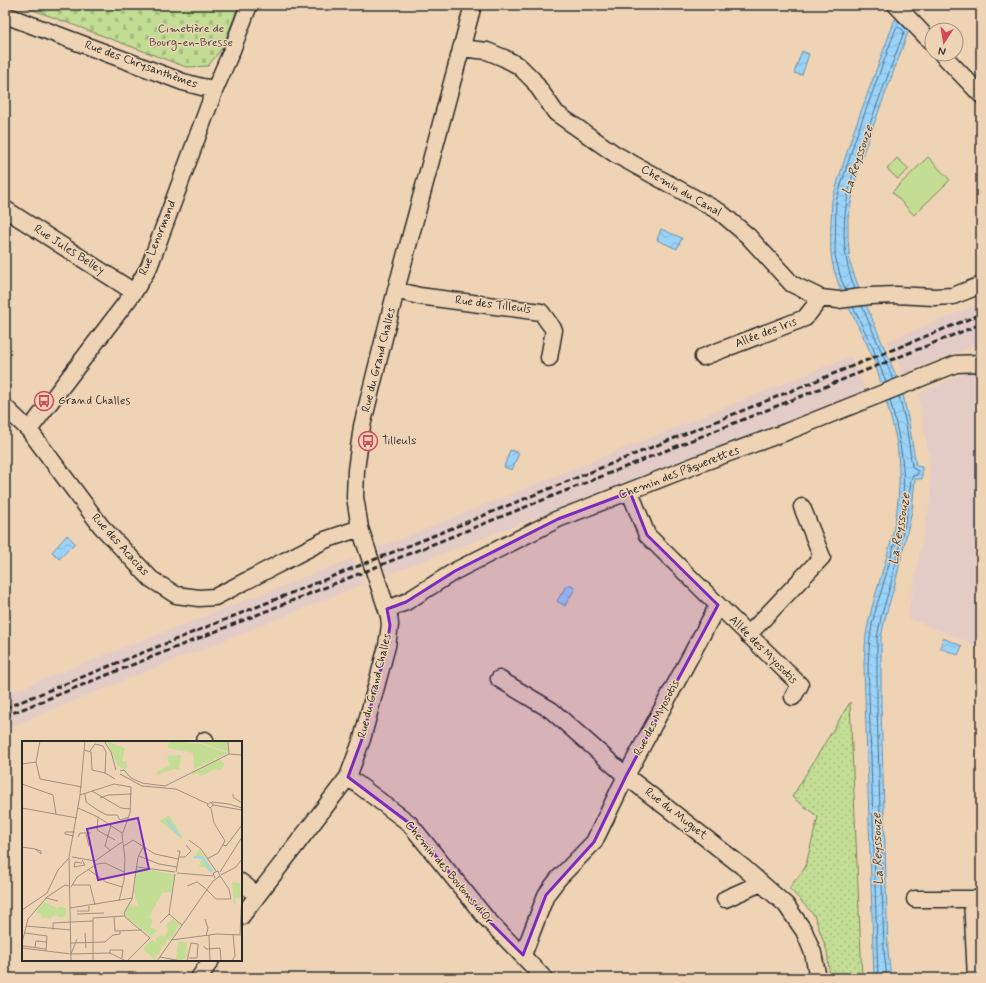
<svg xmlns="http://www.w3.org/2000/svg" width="986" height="983" font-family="Mynerve,sans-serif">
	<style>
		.built { fill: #e4ccc6 }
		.grass { fill: #c3dd94; stroke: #778460 }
		.cemetery { fill: url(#cemetery-stones); stroke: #778460 }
		.park { fill: url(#park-dots); stroke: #778460 }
		.water { fill: url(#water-waves); stroke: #6e90a7 }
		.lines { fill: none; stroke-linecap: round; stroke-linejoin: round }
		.shore { stroke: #576e7e; stroke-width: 1 }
		.minor-casing { stroke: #2b2b2b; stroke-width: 19 }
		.minor { stroke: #eed4b5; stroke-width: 16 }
		.rail { stroke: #2b2b2b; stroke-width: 3; stroke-dasharray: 6 3; stroke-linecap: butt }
		.marked { fill: #7b2cbf; fill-opacity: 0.2; stroke: #7b2cbf; stroke-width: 3; stroke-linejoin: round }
		.labels { text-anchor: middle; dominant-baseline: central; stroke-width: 3; stroke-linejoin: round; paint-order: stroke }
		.park-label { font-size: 12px; fill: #42463b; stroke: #eed4b5 }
		.street-label { font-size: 12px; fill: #2b2b2b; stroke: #eed4b5 }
		.poi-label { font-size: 12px; fill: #2b2b2b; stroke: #eed4b5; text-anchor: start }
		.water-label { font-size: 13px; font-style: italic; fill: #3c444a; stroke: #eed4b5 }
		.inset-river { fill: none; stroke: #9ad3fa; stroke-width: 2 }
		.inset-road { fill: none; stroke: #a0907e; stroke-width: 1 }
		.view { fill: #7b2cbf; fill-opacity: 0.15; stroke: #7b2cbf; stroke-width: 2 }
		.inset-edge { fill: none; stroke: #2b2b2b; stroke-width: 2 }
	</style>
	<defs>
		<pattern id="cemetery-stones" width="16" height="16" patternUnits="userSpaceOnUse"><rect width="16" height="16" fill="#c3dd94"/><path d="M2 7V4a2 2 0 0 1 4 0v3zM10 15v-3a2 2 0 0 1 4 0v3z" fill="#a8be80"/></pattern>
		<pattern id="park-dots" width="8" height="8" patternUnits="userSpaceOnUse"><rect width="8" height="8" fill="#c3dd94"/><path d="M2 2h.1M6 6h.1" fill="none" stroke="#a8be80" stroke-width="1.8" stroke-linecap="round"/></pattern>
		<pattern id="water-waves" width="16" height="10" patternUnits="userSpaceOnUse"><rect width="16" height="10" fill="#9ad3fa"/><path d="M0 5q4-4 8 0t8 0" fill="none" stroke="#85b5d6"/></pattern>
	</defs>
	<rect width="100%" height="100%" fill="#eed4b5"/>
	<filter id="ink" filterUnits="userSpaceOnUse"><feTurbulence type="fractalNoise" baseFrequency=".025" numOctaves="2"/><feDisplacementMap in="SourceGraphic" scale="8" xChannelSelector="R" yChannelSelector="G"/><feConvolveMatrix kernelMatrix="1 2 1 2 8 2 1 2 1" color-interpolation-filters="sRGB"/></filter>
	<g filter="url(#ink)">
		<path class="built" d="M 981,303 L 981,343 L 903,374 L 887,341 Z
			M 851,356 L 866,391 L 387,575 L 378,548 Z
			M 981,372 L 981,647 L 907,618 L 931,496 L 929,457 L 918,394 L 965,373 Z
			M 353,558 L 364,584 L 5,729 L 5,694 Z"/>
		<path class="grass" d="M 928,157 L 950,180 L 914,215 L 892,192 Z
			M 897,158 L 909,169 L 898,179 L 887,169 Z"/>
		<path class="cemetery" d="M 20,5 L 239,5 L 222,48 L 208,66 L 186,67 Z"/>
		<path class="park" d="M 850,702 L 862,978 L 830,978 L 827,951 L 814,915 L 789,888 L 805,868 L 818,817 L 792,797 Z"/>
		<path class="water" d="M 895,19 L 909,30 L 859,164 L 848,218 L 848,238 L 850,263 L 857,283 L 902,390 L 909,423 L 916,466 L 922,467 L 922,479 L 915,479 L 912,511 L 895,584 L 885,618 L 881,638 L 881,706 L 888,951 L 891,978 L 874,978 L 864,665 C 865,655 865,644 866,634 C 872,602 883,572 891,541 C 898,512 901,483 898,454 C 897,437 891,420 887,404 C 881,385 878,368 869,349 C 857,321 834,285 831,254 C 830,237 831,217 832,200 L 852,136 Z
			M 802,51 L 809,54 L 802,75 L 794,73 Z
			M 661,229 L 682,238 L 677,249 L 657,240 Z
			M 510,450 L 519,453 L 512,470 L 504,467 Z
			M 67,535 L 75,543 L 59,559 L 52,552 Z
			M 568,585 L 572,585 L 574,587 L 574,590 L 565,606 L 557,601 L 566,586 Z
			M 943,638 L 962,646 L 958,655 L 940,648 Z"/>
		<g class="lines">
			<path class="shore" d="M 846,290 L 841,279 L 835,255 L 836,201 L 856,137 L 896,28 L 898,27 L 903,30 L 904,32 C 893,61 883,89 872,118 C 851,174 831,230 855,289
				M 862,306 L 893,379
				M 853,307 L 873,348 L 886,382
				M 878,978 L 868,664 C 869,655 869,646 870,637 C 872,622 876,607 881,592 C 889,564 898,535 902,506 C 907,469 899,435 890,400
				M 887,978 L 884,951 L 877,706 L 877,638 L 881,617 L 891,583 L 908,510 L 911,479 L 913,476 L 917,475 L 918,473 L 918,471 L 914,469 L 912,466 L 906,424 L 899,396"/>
			<g class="minor-casing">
				<path id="minor" d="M 896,5 L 932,43
					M 5,15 L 183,82 L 202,87 L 215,89
					M 461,48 L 487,51 L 504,58 L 519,66 L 533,80 L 556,113 L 615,154 L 720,212 L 748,236 L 792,284 L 821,298 L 838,300 L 870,296 L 896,295 L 934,297 L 953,296 L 981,285
					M 942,54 L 981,95
					M 5,209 L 134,292
					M 396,290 L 419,296 L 541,312 L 554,330 L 549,358
					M 703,357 L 805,318 L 821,298
					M 5,407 L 29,430 L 101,526 L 151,579 L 176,595 L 199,598 L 215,597 L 325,540 L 360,528
					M 29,430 L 134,292 L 149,267 L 215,89 L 232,50 L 249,5
					M 718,605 L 800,685 L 793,697
					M 387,609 L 406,602 L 455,571 L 558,519 L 696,465 L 786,432 L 956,364 L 981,363
					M 748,635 L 822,557 L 802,507
					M 499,679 L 551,710 L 626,776 L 743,867 L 786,905 L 804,931 L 813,953 L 817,973 L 816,978
					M 204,742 L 205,740
					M 348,777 L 409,823 L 486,918 L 544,978
					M 241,882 L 257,895
					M 725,899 L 761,883
					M 915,899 L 981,899
					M 972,899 L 976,978
					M 241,917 L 348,777 L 362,739 L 387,646 L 390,625 L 389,616 L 360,528 L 355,497 L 356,470 L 362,426 L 396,290 L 473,5
					M 523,955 L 546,895 L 558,879 L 594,842 L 626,776 L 718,605 L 647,535 L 630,492
					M 199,978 L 211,960"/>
			</g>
			<use href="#minor" class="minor"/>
			<path class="rail" d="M 5,708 L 371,561 L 981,314
				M 5,716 L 981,324"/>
		</g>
	</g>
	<path class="marked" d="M 630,492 L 647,535 L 718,605 L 626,776 L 594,842 L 546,895 L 523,955 L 486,918 L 409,823 L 348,777 L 362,739 L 387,646 L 390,625 L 387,609 L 406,602 L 455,571 L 558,519 Z"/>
	<defs>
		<g id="bus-ring" transform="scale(1)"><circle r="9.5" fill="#eed4b5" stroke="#d1495b" stroke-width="1.5"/><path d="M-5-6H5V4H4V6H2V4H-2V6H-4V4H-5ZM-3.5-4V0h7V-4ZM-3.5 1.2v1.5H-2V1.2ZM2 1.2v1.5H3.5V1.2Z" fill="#d1495b"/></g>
	</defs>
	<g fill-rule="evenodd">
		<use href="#bus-ring" x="44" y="401"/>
		<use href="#bus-ring" x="368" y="441"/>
	</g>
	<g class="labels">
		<g class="park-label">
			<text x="191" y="29">Cimetière de<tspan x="191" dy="14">Bourg-en-Bresse</tspan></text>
		</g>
		<g class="street-label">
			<text transform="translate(141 65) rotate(20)">Rue des Chrysanthèmes</text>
			<text transform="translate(681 191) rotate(30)">Chemin du Canal</text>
			<text transform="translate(158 238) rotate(-68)">Rue Lenormand</text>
			<text transform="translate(69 250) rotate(33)">Rue Jules Belley</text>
			<text transform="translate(493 305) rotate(7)">Rue des Tilleuls</text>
			<text transform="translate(766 333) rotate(-21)">Allée des Iris</text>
			<text transform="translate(379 360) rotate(-76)">Rue du Grand Challes</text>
			<text transform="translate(679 473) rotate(-21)">Chemin des Pâquerettes</text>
			<text transform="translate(120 545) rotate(48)">Rue des Acacias</text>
			<text transform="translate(763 650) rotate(45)">Allée des Myosotis</text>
			<text transform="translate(375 686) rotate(-76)">Rue du Grand Challes</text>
			<text transform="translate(657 718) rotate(-62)">Rue des Myosotis</text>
			<text transform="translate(676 814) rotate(38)">Rue du Muguet</text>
			<text transform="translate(449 873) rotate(50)">Chemin des Boutons d'Or</text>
		</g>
		<g class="poi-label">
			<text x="58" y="401">Grand Challes</text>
			<text x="382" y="441">Tilleuls</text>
		</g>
		<g class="water-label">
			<text transform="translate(858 160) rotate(-71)">La Reyssouze</text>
			<text transform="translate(900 529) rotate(-80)">La Reyssouze</text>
			<text transform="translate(878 849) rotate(-92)">La Reyssouze</text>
		</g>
	</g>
	<g transform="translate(22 741)">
		<rect width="220" height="220" fill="#eed4b5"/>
		<path d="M 84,0 L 103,7 L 100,20 L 105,21 L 104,29 L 96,25 ZM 147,0 L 179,3 L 180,8 L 191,14 L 193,18 L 172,28 L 171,12 L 146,7 ZM 171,0 L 205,0 L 206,11 L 180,2 ZM 196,18 L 203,23 L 197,30 L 196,27 L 179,35 L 176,32 L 170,34 L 170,31 ZM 147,74 L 160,95 L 160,98 L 138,80 ZM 177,108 L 191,129 L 189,133 L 183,126 L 177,126 L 180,117 L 173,117 ZM 22,161 L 35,167 L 33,175 L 30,175 L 29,178 L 19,176 L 19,173 L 14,171 ZM133.5 200a5.5 5.5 0 1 1 11 0a5.5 5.5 0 1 1-11 0ZM 130,198 L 140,208 L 132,218 L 121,208 ZM 156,201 L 165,201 L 165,215 L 160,219 L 154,219 Z" fill="#c3dd94"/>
		<path d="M 179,3 L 206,12 L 193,18 L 191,14 L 180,8 ZM 159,14 L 157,29 L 152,28 L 135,34 L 135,30 L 148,25 L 145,15 ZM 210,141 L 218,142 L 219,157 L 213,157 L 214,163 L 212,163 Z" fill="#c3dd94"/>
		<path d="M 115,127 L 152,133 L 150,151 L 140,152 L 127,176 L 109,171 L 109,166 L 116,165 L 112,151 Z" fill="#c3dd94"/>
		<path d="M 110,162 L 109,171 L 117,171 L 131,179 L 128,186 L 135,190 L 129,195 L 104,176 L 102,169 ZM33.5 171a5.5 5.5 0 1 1 11 0a5.5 5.5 0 1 1-11 0ZM 151,178 L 158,183 L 147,200 L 143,196 L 146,189 L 144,184 Z" fill="#c3dd94"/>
		<path class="inset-river" d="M 144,78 L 157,95M 171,116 L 181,117 L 190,131"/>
		<path class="inset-road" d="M 18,0 L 14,21 L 18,38 L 60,46M 82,0 L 89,11 L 94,29M 206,0 L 207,13M 62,9 L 69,11 L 70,29 L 83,32 L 93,38M 68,10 L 73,3 L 81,5 L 84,11 L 83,32M 0,23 L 14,21M 98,30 L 102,29 L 109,37 L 120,42 L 143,45 L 207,13 L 220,14M 98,33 L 120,45 L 154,48 L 186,63M 0,43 L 31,54 L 34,73M 70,50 L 99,67 L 109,68M 63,53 L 64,61 L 77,70 L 85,74 L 95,74 L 98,79 L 107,76M 211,53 L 211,56 L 220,62M 58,54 L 92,43 L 109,46 L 108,72 L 100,94 L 103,118 L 102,139 L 97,160M 78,57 L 86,54 L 110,53M 190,61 L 207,63 L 220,67M 191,64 L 188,67 L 185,64 L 189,61 L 191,64 L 220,69M 0,67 L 55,77M 56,67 L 76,76 L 100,92M 76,76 L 75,89 L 93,99M 64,93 L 67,105M 52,95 L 43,93 L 43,91 L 53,91M 56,96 L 58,92 L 69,92M 167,99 L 179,108 L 194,130M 201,104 L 204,105 L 220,84M 102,105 L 111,99 L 133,113 L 156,118M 0,106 L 13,108 L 19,110 L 19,113 L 13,108M 89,110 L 83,105 L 89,84M 117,115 L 137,123 L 155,126M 50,116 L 73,120 L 100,101M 157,116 L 163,116 L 169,110 L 164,104M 185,118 L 196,112 L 203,100 L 192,82 L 189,67M 60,122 L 53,121 L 52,126 L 63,124 L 60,119M 115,126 L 153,131M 67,129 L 84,141 L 100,146M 154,131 L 158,110 L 155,110M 198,131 L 220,96M 155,132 L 191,135M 199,134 L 214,126 L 220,118M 51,144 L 68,144 L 73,164M 165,145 L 175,141 L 183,147M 49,146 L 55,136 L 75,123 L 83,122 L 102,131M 182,146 L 194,158 L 209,158 L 207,148 L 198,135M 24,157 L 36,160M 48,167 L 110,157M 0,169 L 25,152 L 36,129 L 47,117M 55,170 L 67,170 L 67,165M 55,173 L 82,172M 147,173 L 153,133M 147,173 L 160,184M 92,176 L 93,190 L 120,189M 183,178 L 186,187 L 184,195M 71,180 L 71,220M 71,180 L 71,177 L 102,175M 49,181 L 71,180M 138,182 L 147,173M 4,185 L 49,189M 31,189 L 31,182 L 49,181M 3,192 L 25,195 L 24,210M 63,192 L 64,207M 187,194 L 188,220M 218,194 L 220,149M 149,199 L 195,193 L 220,194M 83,201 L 91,194 L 98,193 L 98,190M 0,202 L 6,178 L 25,156 L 43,144 L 47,145M 0,202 L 1,205 L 24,208M 49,202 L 83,201M 182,205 L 184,208 L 198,207 L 199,219M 13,206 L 14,200 L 25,201M 0,207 L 49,213 L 88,212 L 104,220M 88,212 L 88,209 L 101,209 L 100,217M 49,213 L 55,198M 138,216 L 159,220M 49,220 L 47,116 L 58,54 L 63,0M 105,220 L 128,197 L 103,176 L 102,172 L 110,158 L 116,116 L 121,106M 135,220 L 191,140 L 198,135 L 196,130 L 191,132 L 193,137M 165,220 L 169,202 L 176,203 L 175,217 L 167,217M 210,220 L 213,215 L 211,193"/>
		<path class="view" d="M 116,77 L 127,128 L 76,139 L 65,88 Z"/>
		<rect width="220" height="220" class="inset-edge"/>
	</g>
	<rect width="986" height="983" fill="none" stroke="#eed4b5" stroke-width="20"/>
	<rect x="10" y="10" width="966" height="963" fill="none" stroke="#2b2b2b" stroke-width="1.5" filter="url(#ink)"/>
	<g transform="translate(944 42) rotate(192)"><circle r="19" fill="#eed4b5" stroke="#a0907e"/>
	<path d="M0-3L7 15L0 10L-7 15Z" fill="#d1495b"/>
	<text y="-6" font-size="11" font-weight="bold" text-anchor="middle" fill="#2b2b2b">N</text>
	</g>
</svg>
